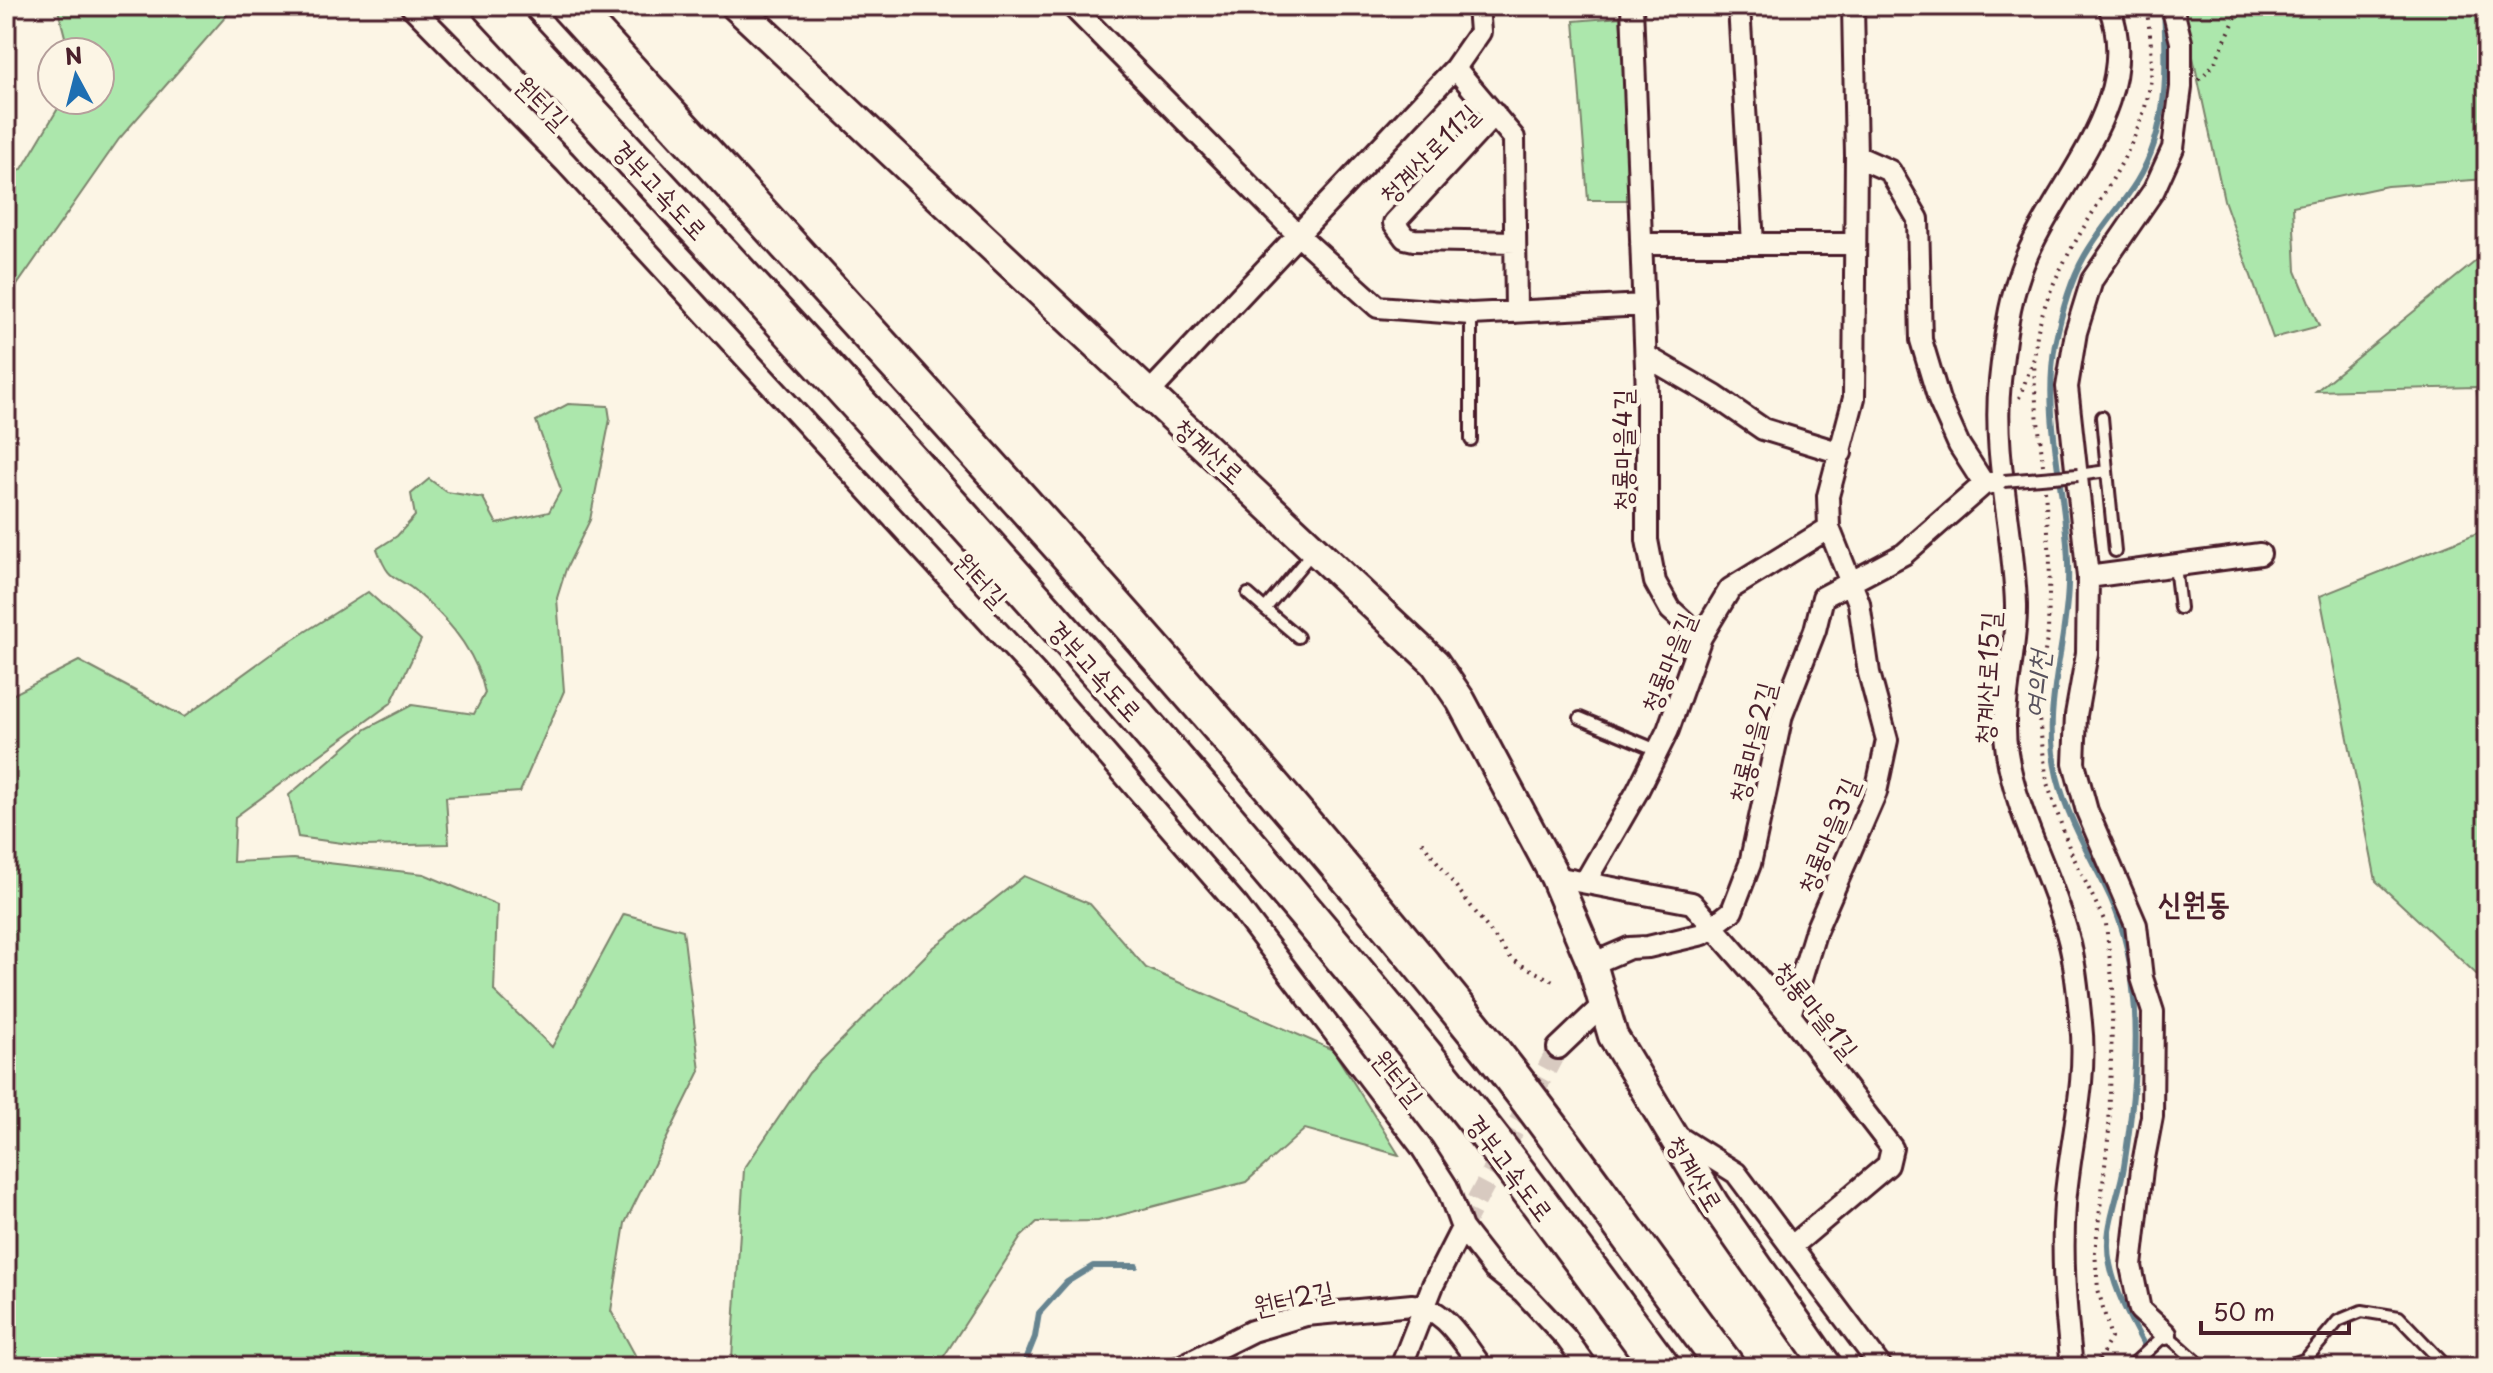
<svg xmlns="http://www.w3.org/2000/svg" width="2493" height="1373" font-family="'Playpen Sans','Poor Story',sans-serif">
	<style>
		.green { fill: #ace7ac; stroke: #7b836c; stroke-width: 2 }
		.lines { fill: none; stroke-linecap: round; stroke-linejoin: round }
		.stream { stroke: #668490; stroke-width: 6 }
		.street-tunnel { stroke: #d8cac0; stroke-width: 20; stroke-dasharray: 20 10; stroke-linecap: butt }
		.lane-casing { stroke: #4a1f2b; stroke-width: 16 }
		.street-casing { stroke: #4a1f2b; stroke-width: 26 }
		.secondary-casing { stroke: #4a1f2b; stroke-width: 34 }
		.highway-casing { stroke: #4a1f2b; stroke-width: 42 }
		.path { stroke: #4a1f2b; stroke-width: 4; stroke-dasharray: 2 6; stroke-linecap: butt }
		.lane { stroke: #fcf5e5; stroke-width: 10 }
		.street { stroke: #fcf5e5; stroke-width: 20 }
		.secondary { stroke: #fcf5e5; stroke-width: 28 }
		.highway { stroke: #fcf5e5; stroke-width: 36 }
		.lane-bridge-casing { stroke: #4a1f2b; stroke-width: 16; stroke-linecap: butt }
		.lane-bridge { stroke: #fcf5e5; stroke-width: 10 }
		.labels { text-anchor: middle; dominant-baseline: central; stroke-width: 8; stroke-linejoin: round; paint-order: stroke }
		.street-label { font-size: 26px; fill: #4a1f2b; stroke: #fcf5e5 }
		.water-label { font-size: 28px; font-style: italic; fill: #58525d; stroke: #fcf5e5 }
		.quarter-label { font-size: 30px; font-weight: bold; fill: #4a1f2b; stroke: #fcf5e5 }
	</style>
	<rect width="100%" height="100%" fill="#fcf5e5"/>
	<filter id="ink" filterUnits="userSpaceOnUse"><feTurbulence type="fractalNoise" baseFrequency=".0125" numOctaves="2"/><feDisplacementMap in="SourceGraphic" scale="16" xChannelSelector="R" yChannelSelector="G"/><feConvolveMatrix kernelMatrix="1 2 1 2 8 2 1 2 1" color-interpolation-filters="sRGB"/></filter>
	<g filter="url(#ink)">
		<path class="green" d="M 57,6 L 235,6 L 119,139 L 6,301 L 6,174 L 22,169 L 63,100 L 100,100 L 100,52 L 69,52 Z
			M 2182,6 L 2487,6 L 2487,179 L 2387,186 L 2293,206 L 2296,271 L 2319,326 L 2273,338 L 2224,200 Z
			M 1620,17 L 1634,200 L 1588,200 L 1574,21 Z
			M 2487,252 L 2487,445 L 2476,387 L 2316,391 Z
			M 568,404 L 608,406 L 610,419 L 590,520 L 566,569 L 557,598 L 564,691 L 520,792 L 446,797 L 449,844 L 364,846 L 298,837 L 289,795 L 366,729 L 412,705 L 474,714 L 485,693 C 477,653 449,620 419,594 C 394,572 391,586 377,549 L 397,536 L 415,516 L 411,494 L 429,479 L 447,492 L 483,498 L 497,524 L 549,512 L 561,490 L 536,421 Z
			M 2487,529 L 2487,984 L 2376,881 L 2320,596 Z
			M 368,592 L 421,640 L 391,703 L 235,817 L 233,862 L 293,859 L 424,874 L 497,905 L 494,991 L 552,1047 L 624,914 L 683,930 L 700,1071 L 625,1223 L 611,1311 L 640,1364 L 732,1358 L 744,1169 L 809,1073 L 934,947 L 1024,876 L 1090,904 L 1146,968 L 1333,1050 L 1399,1155 L 1305,1129 L 1246,1182 L 1098,1221 L 1037,1222 L 1021,1237 L 937,1367 L 6,1367 L 6,698 L 79,661 L 184,717 L 278,649 Z"/>
		<g class="lines">
			<path class="stream" d="M 1023,1367 L 1035,1337 L 1039,1313 L 1067,1282 L 1093,1266 L 1136,1266
				M 2156,1367 C 2139,1334 2117,1300 2110,1264 C 2102,1229 2119,1199 2124,1166 C 2133,1109 2140,1046 2133,989 C 2130,954 2121,917 2105,886 C 2087,850 2067,816 2057,776 C 2041,711 2066,650 2068,585 C 2071,505 2041,426 2055,344 C 2061,315 2069,283 2084,257 C 2099,230 2121,207 2137,181 C 2169,129 2167,67 2164,8"/>
			<path class="street-tunnel" d="M 1462,1228 L 1558,1048"/>
			<g class="lane-casing">
				<path id="lane" d="M 1471,440 L 1471,314
					M 2107,471 L 2115,551
					M 2078,475 L 2107,471 L 2102,417
					M 2175,566 L 2180,608
					M 1248,594 L 1265,609
					M 1298,637 L 1265,609 L 1314,550
					M 1580,718 L 1657,750
					M 2130,1367 L 2166,1334 L 2203,1367
					M 2283,1367 L 2306,1359 L 2338,1321 L 2362,1311 L 2399,1317 L 2443,1363 L 2456,1367"/>
			</g>
			<g class="street-casing">
				<path id="street" d="M 411,6 L 565,162 L 1035,672 L 1238,906 L 1422,1148 L 1447,1187 L 1462,1228 L 1494,1269 L 1523,1292 L 1566,1338 L 1587,1367
					M 1072,6 L 1298,235 L 1378,307 L 1471,314 L 1644,305
					M 1632,6 L 1647,393 L 1647,540 L 1655,582 L 1670,609 L 1701,637
					M 1739,6 L 1753,244
					M 1455,68 L 1514,138 L 1516,312
					M 1495,114 L 1394,223 L 1405,238 L 1414,240 L 1515,242
					M 1856,156 L 1890,171 L 1918,219 L 1921,340 L 1939,400 L 1959,445 L 1984,484
					M 1641,244 L 1855,244
					M 1646,356 L 1715,396 L 1763,429 L 1841,453
					M 1148,394 L 1455,68 L 1480,32 L 1478,6
					M 2088,577 L 2260,554
					M 1555,877 L 1692,903 L 1790,1015 L 1892,1148 L 1888,1165 L 1791,1247
					M 1585,882 L 1637,792 L 1668,730 L 1701,637 L 1730,589 L 1829,528
					M 1592,964 L 1629,948 L 1648,947 L 1703,934 L 1732,911 L 1750,864 L 1782,715 L 1815,630 L 1823,597 L 1904,554 L 1984,484 L 2004,481
					M 1790,1015 L 1816,930 L 1876,792 L 1887,740 L 1869,673 L 1859,603 L 1829,528 L 1828,496 L 1854,398 L 1856,156 L 1853,6
					M 1558,1048 L 1604,1004
					M 1674,1134 L 1736,1173 L 1881,1367
					M 2166,1334 L 2140,1310 L 2131,1266 L 2142,1169 L 2152,1116 L 2153,1012 L 2142,978 L 2136,925 L 2087,811 L 2074,763 L 2076,715 L 2087,653 L 2088,577 L 2067,387 L 2076,332 L 2092,280 L 2154,190 L 2173,148 L 2181,87 L 2181,42 L 2172,6
					M 1180,1367 L 1252,1331 L 1306,1315 L 1412,1305 C 1444,1306 1463,1343 1482,1367
					M 1401,1367 L 1433,1285 L 1462,1228
					M 2072,1367 C 2066,1313 2061,1260 2065,1205 C 2069,1146 2088,1083 2081,1023 C 2078,996 2076,966 2069,940 C 2053,876 2017,818 2007,753 C 1999,703 2017,655 2016,605 C 2014,531 1992,455 2000,381 C 2004,344 2008,306 2021,270 C 2052,185 2146,102 2109,6"/>
			</g>
			<g class="secondary-casing">
				<path id="secondary" d="M 736,6 L 1435,663 L 1461,701 L 1555,877 L 1592,964 L 1613,1036 L 1714,1204 L 1828,1367"/>
			</g>
			<g class="highway-casing">
				<path id="highway" d="M 491,6 C 813,352 1134,699 1432,1065 C 1512,1162 1586,1266 1661,1367
					M 569,6 C 876,341 1188,675 1474,1029 C 1562,1138 1641,1255 1726,1367"/>
			</g>
			<path class="path" d="M 2199,80 L 2214,64 L 2241,6
				M 2019,398 L 2034,358
				M 2043,465 C 2039,422 2029,373 2038,330 C 2058,241 2134,175 2150,86 C 2154,60 2150,31 2146,6
				M 2045,490 L 2050,559 L 2048,632 L 2037,703 L 2047,783 L 2070,850 L 2106,924 L 2113,989 L 2109,1131 L 2095,1252 L 2098,1289 L 2111,1338 L 2095,1367
				M 1422,842 L 1512,960 L 1557,983"/>
			<use href="#lane" class="lane"/>
			<use href="#street" class="street"/>
			<use href="#secondary" class="secondary"/>
			<use href="#highway" class="highway"/>
			<g class="lane-bridge-casing">
				<path id="lane-bridge" d="M 2004,481 L 2078,475"/>
			</g>
			<use href="#lane-bridge" class="lane-bridge"/>
		</g>
	</g>
	<g class="labels">
		<g class="street-label">
			<text transform="translate(543 102) rotate(45)">원터길</text>
			<text transform="translate(1428 153) rotate(-45)">청계산로11길</text>
			<text transform="translate(661 189) rotate(47)">경부고속도로</text>
			<text transform="translate(1210 450) rotate(42)">청계산로</text>
			<text transform="translate(1621 450) rotate(-90)">청룡마을4길</text>
			<text transform="translate(982 579) rotate(47)">원터길</text>
			<text transform="translate(1667 662) rotate(-68)">청룡마을길</text>
			<text transform="translate(1096 670) rotate(48)">경부고속도로</text>
			<text transform="translate(1986 678) rotate(-87)">청계산로15길</text>
			<text transform="translate(1751 742) rotate(-76)">청룡마을2길</text>
			<text transform="translate(1827 835) rotate(-68)">청룡마을3길</text>
			<text transform="translate(1817 1009) rotate(51)">청룡마을1길</text>
			<text transform="translate(1399 1077) rotate(51)">원터길</text>
			<text transform="translate(1511 1167) rotate(53)">경부고속도로</text>
			<text transform="translate(1696 1173) rotate(59)">청계산로</text>
			<text transform="translate(1293 1297) rotate(-12)">원터2길</text>
		</g>
		<g class="water-label">
			<text transform="translate(2035 684) rotate(-84)">여의천</text>
		</g>
		<g class="quarter-label">
			<text x="2194" y="901">신원동</text>
		</g>
	</g>
	<rect width="2493" height="1373" fill="none" stroke="#fcf5e5" stroke-width="32"/>
	<rect x="16" y="16" width="2461" height="1341" fill="none" stroke="#4a1f2b" stroke-width="3" filter="url(#ink)"/>
	<g transform="translate(76 76) rotate(353)"><circle r="38" fill="#fcf5e5" stroke="#b59f9b" stroke-width="2"/>
	<path d="M0-6L14 30L0 20L-14 30Z" fill="#1f6fb2"/>
	<text y="-12" font-size="22" font-weight="bold" text-anchor="middle" fill="#4a1f2b">N</text>
	</g>
	<path d="M2201 1321v12h148v-12" fill="none" stroke="#4a1f2b" stroke-width="4"/>
	<text x="2213" y="1321" font-size="24" fill="#4a1f2b" stroke="#fcf5e5" stroke-width="6" paint-order="stroke">50 m</text>
</svg>
